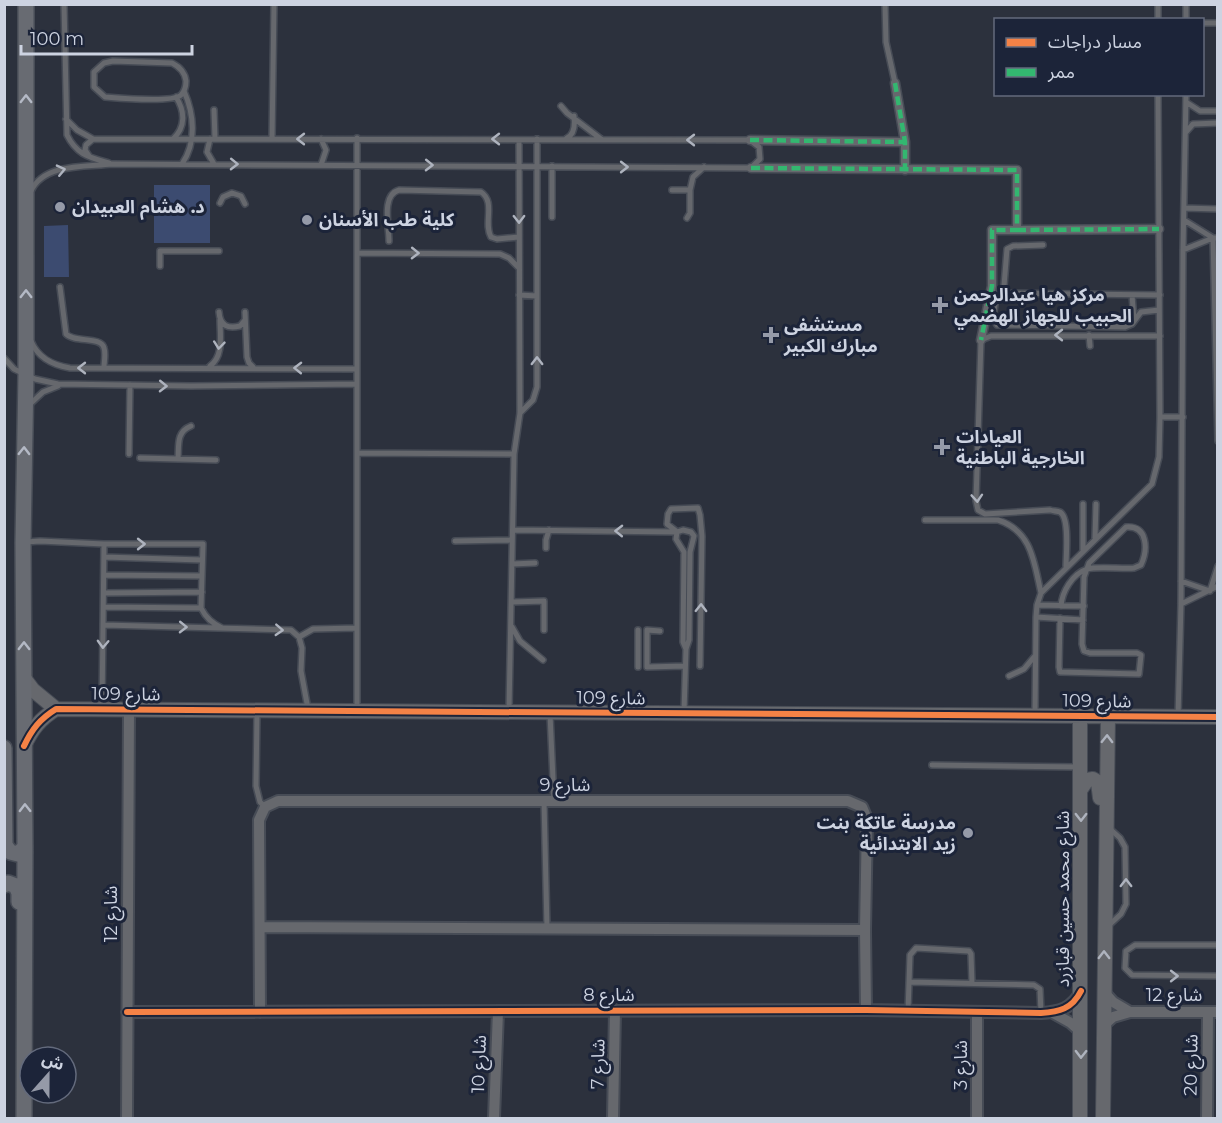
<svg xmlns="http://www.w3.org/2000/svg" width="1222" height="1123" font-family="Montserrat,'Noto Sans Arabic',sans-serif">
	<style>
		.green { fill: #3c4b70 }
		.lines { fill: none; stroke-linecap: round; stroke-linejoin: round }
		.service-casing { stroke: #474c56; stroke-width: 8 }
		.pedestrian-casing { stroke: #474c56; stroke-width: 11 }
		.minor-casing { stroke: #474c56; stroke-width: 14 }
		.tertiary-casing { stroke: #474c56; stroke-width: 16 }
		.secondary-casing { stroke: #474c56; stroke-width: 18 }
		.service { stroke: #66686d; stroke-width: 5 }
		.pedestrian { stroke: #66686d; stroke-width: 8 }
		.minor { stroke: #66686d; stroke-width: 10 }
		.tertiary { stroke: #66686d; stroke-width: 14 }
		.secondary { stroke: #686b72; stroke-width: 15 }
		.quiet { stroke: #33b770; stroke-width: 4.5; stroke-dasharray: 9 4.5; stroke-linecap: butt }
		.cycleway-casing { stroke: #1c2439; stroke-width: 10 }
		.cycleway { stroke: #f48246; stroke-width: 6 }
		.oneway { stroke: #b4b9c5 }
		.oneway2 { stroke: #aeb3be }
		.poi-dot { fill: #959aa8; stroke: #1c2439; stroke-width: 2 }
		.labels { text-anchor: middle; dominant-baseline: central; stroke-width: 6; stroke-linejoin: round; paint-order: stroke }
		.poi-label { font-size: 18px; font-weight: bold; fill: #cdd3e1; stroke: #1c2439; text-anchor: start }
		.street-label { font-size: 18px; fill: #cdd3e1; stroke: #1c2439 }
	</style>
	<rect width="100%" height="100%" fill="#2c313d"/>
	<path class="green" d="M 154,185 L 210,185 L 210,243 L 154,243 Z
		M 68,225 L 69,277 L 44,277 L 44,226 Z"/>
	<g class="lines">
		<g class="service-casing">
			<path id="service" d="M 64,4 L 67,135 C 77,155 89,157 109,163
				M 885,4 L 886,42 L 895,83
				M 1158,4 L 1158,20
				M 1186,20 L 1186,4
				M 1202,23 L 1218,23
				M 113,61 L 172,63 C 180,67 185,72 186,81 C 186,86 185,91 181,95 C 172,103 118,98 105,97 L 94,87 L 94,72 L 104,63 Z
				M 1186,102 L 1200,111 L 1218,111
				M 561,106 L 567,113 L 601,139
				M 214,110 L 215,139
				M 1186,132 L 1193,124 L 1218,123
				M 567,138 C 575,134 575,124 574,116
				M 173,139 C 186,127 185,111 176,97
				M 210,139 L 207,152 L 214,164
				M 272,139 L 274,4
				M 89,156 L 85,150 L 86,145 L 93,139
				M 182,164 C 197,142 194,114 184,91
				M 321,165 L 326,150 L 321,139
				M 672,190 L 690,190 L 693,177 L 704,167
				M 31,191 C 44,163 86,167 112,164 L 751,168 L 760,159 L 759,147 L 750,140 L 93,139 L 77,130 L 66,119
				M 220,203 L 223,197 L 232,193 L 241,196 L 245,204
				M 1184,208 L 1218,209
				M 552,217 L 552,166
				M 687,218 L 690,213 L 690,190
				M 1184,220 L 1213,238
				M 1213,238 L 1218,441
				M 389,241 C 389,226 381,195 399,190 L 481,192 C 496,202 483,223 491,237 L 497,239 L 519,237
				M 1043,245 L 1013,246 L 1007,249 L 1004,286 L 996,298 L 993,318 L 997,325 L 1125,327 L 1132,324 L 1141,312 L 1159,310
				M 1183,250 L 1213,238 L 1218,238
				M 357,253 L 500,254 L 509,258 L 519,268
				M 160,266 L 160,251 L 219,251
				M 60,287 L 66,334 C 75,343 101,336 104,348 C 106,354 104,362 104,367
				M 998,293 L 1160,295
				M 519,295 L 537,296
				M 1132,295 L 1134,320
				M 219,312 C 220,326 228,329 240,326 L 245,320
				M 245,312 L 247,357 L 249,363 L 253,367
				M 1089,335 L 1090,346
				M 31,341 C 38,358 52,365 70,368 L 357,369
				M 4,358 L 14,369 L 35,379 L 58,384 L 191,386 L 357,384
				M 210,366 C 224,356 220,335 220,320
				M 29,405 L 43,392 L 58,386
				M 520,413 L 533,400 L 537,387 L 537,139
				M 1160,417 L 1183,417
				M 357,453 L 514,454
				M 129,454 L 130,385
				M 140,458 L 216,460
				M 178,459 C 179,445 176,432 191,426
				M 1083,504 L 1083,550
				M 925,520 L 998,520 C 1032,531 1034,562 1041,593
				M 513,530 L 677,532 L 683,530 L 691,532 L 694,536 L 690,552 L 689,640 L 686,649 L 684,712
				M 676,531 L 667,524 L 668,514 L 671,509 L 698,508 L 700,515 L 702,536 L 700,666
				M 677,532 L 676,539 L 684,552 L 683,642 L 686,649
				M 1095,538 L 1096,504
				M 455,541 L 512,540
				M 26,542 L 40,541 L 104,544 L 203,544 L 201,608 C 206,618 212,623 222,628
				M 546,548 L 546,540 L 549,530
				M 104,557 L 202,560
				M 512,564 L 535,563
				M 1066,566 C 1066,555 1070,518 1060,512 C 1057,511 1053,511 1050,510 L 985,514 L 978,510 L 976,501 L 981,340 L 991,336 L 1160,336
				M 104,575 L 202,576
				M 1181,581 L 1210,591
				M 1210,591 L 1218,566
				M 104,593 L 202,592
				M 512,602 L 544,601 L 544,630
				M 1181,604 L 1218,586
				M 1037,605 L 1084,606
				M 104,607 L 201,608
				M 1036,617 L 1083,620
				M 1060,618 L 1059,667 L 1060,672 L 1139,674 L 1141,655 L 1137,653 L 1090,653 L 1084,651 L 1082,644 L 1084,577 L 1089,563 L 1126,527 C 1148,525 1148,550 1141,565 L 1134,568 C 1123,569 1096,566 1087,569 C 1072,574 1062,592 1061,606
				M 104,625 L 291,630 L 299,637 L 302,648 L 301,671 L 308,709
				M 512,627 L 520,641 L 543,660
				M 660,631 L 647,630 L 647,667 L 685,666
				M 299,637 L 313,629 L 357,628
				M 638,667 L 638,630
				M 1009,676 L 1024,669 L 1034,657
				M 102,707 L 104,544
				M 357,709 L 357,138
				M 509,710 L 514,454 L 520,413 L 519,140
				M 257,712 L 256,786 L 260,802 L 265,807
				M 1035,713 L 1036,617 L 1037,605 L 1041,593 L 1152,484 L 1159,457 L 1160,417 L 1158,94
				M 550,714 L 554,801
				M 1178,717 L 1181,604 L 1183,250 L 1186,94
				M 932,765 L 1080,767
				M 544,801 L 547,928
				M 1108,926 L 1121,914 L 1126,904 L 1125,847 L 1120,838 L 1110,829
				M 1218,945 L 1135,945 L 1126,951 L 1125,968 L 1132,975 L 1218,976
				M 909,982 L 1034,985 L 1040,989 L 1041,1013
				M 908,1011 L 910,955 L 916,948 L 969,951 L 971,954 L 972,983"/>
		</g>
		<g class="pedestrian-casing">
			<path id="pedestrian" d="M 895,83 L 905,142 L 905,170
				M 750,140 L 905,142
				M 751,168 L 1017,170 L 1017,230 L 992,230 L 992,286 L 981,340
				M 1017,230 L 1159,229"/>
		</g>
		<g class="minor-casing">
			<path id="minor" d="M 260,927 L 865,930
				M 1104,992 L 1113,1002 L 1130,1012
				M 127,1012 L 866,1010 L 1041,1013 C 1059,1012 1072,1009 1081,991
				M 260,1012 L 259,820 L 265,807 L 278,801 L 848,801 L 862,807 L 867,819 L 865,930 L 866,1010
				M 1053,1013 L 1071,1023 L 1081,1032
				M 1105,1024 L 1113,1017 L 1130,1012 L 1218,1012
				M 127,1118 L 129,710
				M 494,1118 L 498,1011
				M 613,1118 L 615,1010
				M 977,1118 L 977,1012
				M 1207,1118 L 1208,1012"/>
		</g>
		<g class="tertiary-casing">
			<path id="tertiary" d="M 24,678 L 33,690 L 56,709
				M 24,746 C 32,729 40,719 56,709 L 1218,717
				M 1081,789 L 1087,780 L 1093,779 L 1098,782 L 1100,798
				M 1080,1118 L 1080,716
				M 1103,1118 L 1108,716"/>
		</g>
		<g class="secondary-casing">
			<path id="secondary" d="M 4,748 L 5,845 L 10,852 L 18,854 L 25,847
				M 4,885 L 8,883 L 16,886 L 19,893 L 19,902
				M 24,1118 L 25,847 L 23,543 L 26,374 L 26,4"/>
		</g>
		<use href="#service" class="service"/>
		<use href="#pedestrian" class="pedestrian"/>
		<use href="#minor" class="minor"/>
		<use href="#tertiary" class="tertiary"/>
		<use href="#secondary" class="secondary"/>
		<path class="quiet" d="M 895,83 L 905,142 L 905,170
			M 750,140 L 905,142
			M 751,168 L 1017,170 L 1017,230 L 992,230 L 992,286 L 981,340
			M 1017,230 L 1159,229"/>
		<g class="cycleway-casing">
			<path id="cycleway" d="M 24,746 C 32,729 40,719 56,709 L 1218,717
				M 127,1012 L 866,1010 L 1041,1013 C 1059,1012 1072,1009 1081,991"/>
		</g>
		<use href="#cycleway" class="cycleway"/>
	</g>
	<defs><path id="oneway-chevron" d="M-2-3.5L2.5 0L-2 3.5" fill="none" stroke-width="1.6" stroke-linecap="round" stroke-linejoin="round" transform="scale(1.5)"/></defs>
	<g class="oneway">
		<use href="#oneway-chevron" transform="translate(26 99) rotate(-90)"/>
		<use href="#oneway-chevron" transform="translate(26 294) rotate(-90)"/>
		<use href="#oneway-chevron" transform="translate(24 451) rotate(-89)"/>
		<use href="#oneway-chevron" transform="translate(24 646) rotate(-90)"/>
		<use href="#oneway-chevron" transform="translate(25 808) rotate(-91)"/>
	</g>
	<g class="oneway2">
		<use href="#oneway-chevron" transform="translate(301 139) rotate(180)"/>
		<use href="#oneway-chevron" transform="translate(496 139) rotate(-180)"/>
		<use href="#oneway-chevron" transform="translate(691 140) rotate(-180)"/>
		<use href="#oneway-chevron" transform="translate(234 164) rotate(1)"/>
		<use href="#oneway-chevron" transform="translate(429 165) rotate(1)"/>
		<use href="#oneway-chevron" transform="translate(624 167)"/>
		<use href="#oneway-chevron" transform="translate(61 170) rotate(-13)"/>
		<use href="#oneway-chevron" transform="translate(519 219) rotate(89)"/>
		<use href="#oneway-chevron" transform="translate(415 253) rotate(1)"/>
		<use href="#oneway-chevron" transform="translate(1059 335) rotate(180)"/>
		<use href="#oneway-chevron" transform="translate(219 345) rotate(96)"/>
		<use href="#oneway-chevron" transform="translate(537 361) rotate(-90)"/>
		<use href="#oneway-chevron" transform="translate(82 368) rotate(180)"/>
		<use href="#oneway-chevron" transform="translate(298 368) rotate(-179)"/>
		<use href="#oneway-chevron" transform="translate(163 386) rotate(1)"/>
		<use href="#oneway-chevron" transform="translate(977 498) rotate(86)"/>
		<use href="#oneway-chevron" transform="translate(619 531) rotate(-179)"/>
		<use href="#oneway-chevron" transform="translate(141 544)"/>
		<use href="#oneway-chevron" transform="translate(701 608) rotate(-89)"/>
		<use href="#oneway-chevron" transform="translate(183 627) rotate(1)"/>
		<use href="#oneway-chevron" transform="translate(279 630) rotate(3)"/>
		<use href="#oneway-chevron" transform="translate(103 644) rotate(92)"/>
		<use href="#oneway-chevron" transform="translate(1107 739) rotate(-89)"/>
		<use href="#oneway-chevron" transform="translate(1081 817) rotate(90)"/>
		<use href="#oneway-chevron" transform="translate(1126 883) rotate(-90)"/>
		<use href="#oneway-chevron" transform="translate(1104 955) rotate(-90)"/>
		<use href="#oneway-chevron" transform="translate(1174 976)"/>
		<use href="#oneway-chevron" transform="translate(1081 1054) rotate(91)"/>
	</g>
	<g class="poi-dot">
		<circle cx="60" cy="207" r="6"/>
		<circle cx="307" cy="220" r="6"/>
		<path d="M937 296h6v6h6v6h-6v6h-6v-6h-6v-6h6z"/>
		<path d="M768 326h6v6h6v6h-6v6h-6v-6h-6v-6h6z"/>
		<path d="M939 438h6v6h6v6h-6v6h-6v-6h-6v-6h6z"/>
		<circle cx="968" cy="833" r="6"/>
	</g>
	<g class="labels">
		<g class="poi-label">
			<text x="72" y="207">د. هشام العبيدان</text>
			<text x="319" y="220">كلية طب الأسنان</text>
			<text x="954" y="295">مركز هيا عبدالرحمن<tspan x="954" dy="21">الحبيب للجهاز الهضمي</tspan></text>
			<text x="784" y="325">مستشفى<tspan x="784" dy="21">مبارك الكبير</tspan></text>
			<text x="956" y="437">العيادات<tspan x="956" dy="21">الخارجية الباطنية</tspan></text>
			<text x="956" y="823" text-anchor="end">مدرسة عاتكة بنت<tspan x="956" dy="21">زيد الابتدائية</tspan></text>
		</g>
		<g class="street-label">
			<text transform="translate(126 694) rotate(1)">شارع 109</text>
			<text transform="translate(611 698) rotate(1)">شارع 109</text>
			<text transform="translate(1097 701) rotate(1)">شارع 109</text>
			<text x="565" y="785">شارع 9</text>
			<text transform="translate(1063 899) rotate(-90)">شارع محمد حسين قبازرد</text>
			<text transform="translate(111 914) rotate(-90)">شارع 12</text>
			<text x="609" y="995">شارع 8</text>
			<text x="1174" y="995">شارع 12</text>
			<text transform="translate(479 1064) rotate(-88)">شارع 10</text>
			<text transform="translate(598 1064) rotate(-89)">شارع 7</text>
			<text transform="translate(961 1065) rotate(-90)">شارع 3</text>
			<text transform="translate(1191 1065) rotate(-89)">شارع 20</text>
		</g>
	</g>
	<rect width="1222" height="1123" fill="none" stroke="#cdd3e1" stroke-width="12"/>
	<rect x="994" y="18" width="210" height="78" fill="#1c2439" stroke="#636a7c" stroke-width="1.5"/>
	<rect x="1006" y="38" width="30" height="9" fill="#f48246" stroke="#636a7c" stroke-width="1.5"/>
	<text x="1048" y="48" font-size="18" fill="#cdd3e1">مسار دراجات</text>
	<rect x="1006" y="68" width="30" height="9" fill="#33b770" stroke="#636a7c" stroke-width="1.5"/>
	<text x="1048" y="78" font-size="18" fill="#cdd3e1">ممر</text>
	<g transform="translate(48 1075) rotate(21)"><circle r="28" fill="#1c2439" stroke="#636a7c" stroke-width="1.5"/>
	<path d="M0-4.5L10 22L0 15L-10 22Z" fill="#959aa8"/>
	<text y="-9" font-size="16" font-weight="bold" text-anchor="middle" fill="#cdd3e1">ش</text>
	</g>
	<path d="M21 45v9h171v-9" fill="none" stroke="#cdd3e1" stroke-width="3"/>
	<text x="30" y="45" font-size="18" fill="#cdd3e1" stroke="#1c2439" stroke-width="4.5" paint-order="stroke">100 m</text>
</svg>
